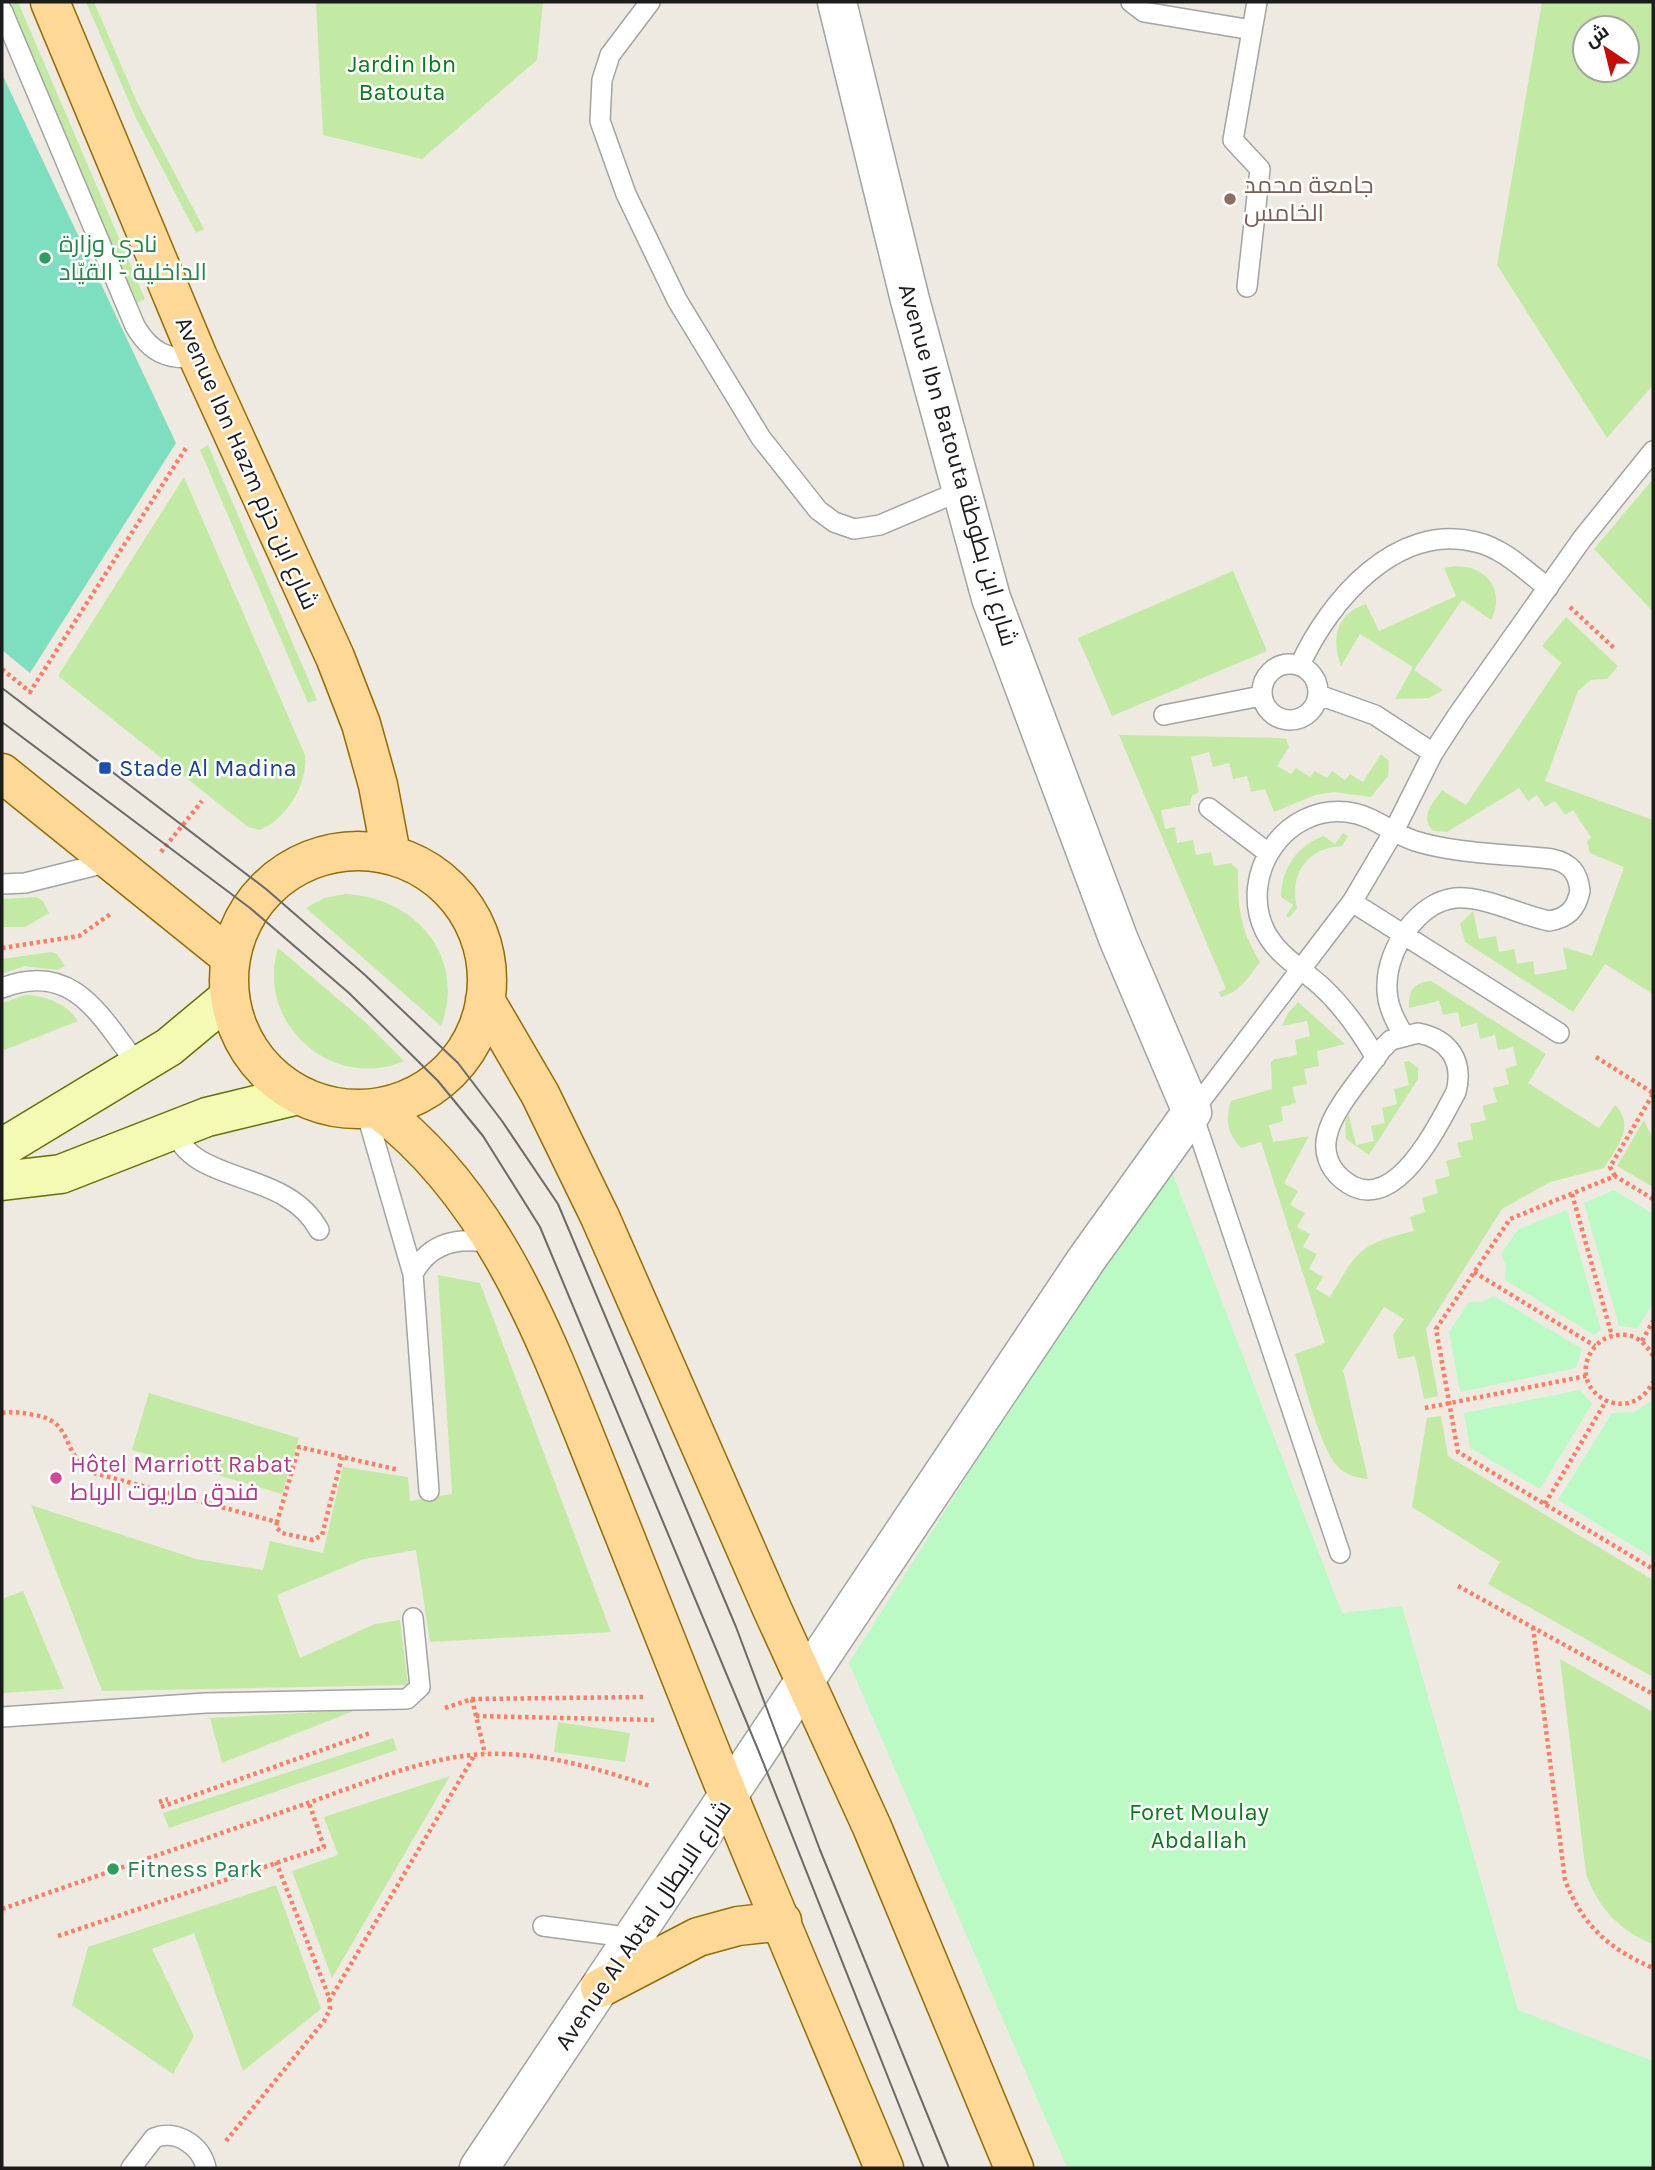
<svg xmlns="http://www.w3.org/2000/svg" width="1655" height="2170" font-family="Karla,Cairo,sans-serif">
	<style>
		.grass { fill: #c2eaa5; fill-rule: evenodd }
		.park { fill: #bcfac5 }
		.pitch { fill: #7ddfc0 }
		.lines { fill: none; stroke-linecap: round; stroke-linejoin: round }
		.lane-casing { stroke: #a3a3a3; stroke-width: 22 }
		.street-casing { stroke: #a3a3a3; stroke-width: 41 }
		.secondary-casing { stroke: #607303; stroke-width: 41 }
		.primary-casing { stroke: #946d00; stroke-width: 41 }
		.path { stroke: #fc7e64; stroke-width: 4.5; stroke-dasharray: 3.5 3.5; stroke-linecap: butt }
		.lane { stroke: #fff; stroke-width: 19 }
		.street { stroke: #fff; stroke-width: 38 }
		.secondary { stroke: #f2fab3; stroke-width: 38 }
		.primary { stroke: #fdd897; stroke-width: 38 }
		.tram { stroke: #6a6a6a; stroke-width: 2 }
		.education-dot { fill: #8d6e63; stroke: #fff; stroke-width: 2.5 }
		.leisure-dot { fill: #2e9e5b; stroke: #fff; stroke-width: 2.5 }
		.transit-dot { fill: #1a4fb4; stroke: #fff; stroke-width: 2.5 }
		.hotel-dot { fill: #d1479c; stroke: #fff; stroke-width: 2.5 }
		.labels { text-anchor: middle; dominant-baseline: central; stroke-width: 5; stroke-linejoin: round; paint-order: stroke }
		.park-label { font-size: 24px; fill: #097b1a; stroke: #fff }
		.education-label { font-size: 24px; fill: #785e54; stroke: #fff; text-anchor: start }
		.leisure-label { font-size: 24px; fill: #27864d; stroke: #fff; text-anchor: start }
		.street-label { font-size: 24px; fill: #1c1c1c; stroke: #fff }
		.transit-label { font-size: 24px; fill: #164399; stroke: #fff; text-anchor: start }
		.hotel-label { font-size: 24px; fill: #b23c85; stroke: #fff; text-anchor: start }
	</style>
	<rect width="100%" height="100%" fill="#eeeae1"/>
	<path class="grass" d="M 8,2 L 18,2 L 145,299 L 137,303 Z
		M 86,2 L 94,2 L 137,102 L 204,229 L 196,233 L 136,118 Z
		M 316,2 L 543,2 L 537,60 L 422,159 L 323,135 Z
		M 1542,2 L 1653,2 L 1653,385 L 1607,438 L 1497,265 ZM 1585,28 L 1627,28 L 1627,70 L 1585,70 Z
		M 208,445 L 317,700 L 308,703 L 200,450 Z
		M 184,477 L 305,755 C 308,783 287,819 260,830 L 248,827 L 58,676 Z
		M 1653,479 L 1653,612 L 1594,549 Z
		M 1456,566 C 1487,566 1506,591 1491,620 L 1462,600 L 1414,670 L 1443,690 L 1429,698 L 1395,699 L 1413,667 L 1360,634 L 1341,666 C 1331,638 1336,614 1366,604 L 1379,631 L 1456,596 L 1444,568 Z
		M 1233,571 L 1267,651 L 1112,716 L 1078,638 Z
		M 1566,617 L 1618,666 L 1607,679 L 1591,680 L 1578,691 L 1545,781 L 1653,820 L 1653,994 L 1605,964 L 1573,1012 L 1465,942 L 1460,924 L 1473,911 L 1479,939 L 1496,936 L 1499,952 L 1514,949 L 1517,964 L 1533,961 L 1535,975 L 1567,969 L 1563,947 L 1592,956 L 1624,867 L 1590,853 L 1587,842 L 1591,837 L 1573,810 L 1565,815 L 1555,801 L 1545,807 L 1537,795 L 1528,801 L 1519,788 L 1447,832 L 1433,831 C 1419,816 1433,803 1442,790 L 1466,805 L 1561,663 L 1542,646 Z
		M 1119,735 L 1281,738 L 1286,739 L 1289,747 L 1277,766 L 1291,774 L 1296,768 L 1310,777 L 1315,771 L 1327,778 L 1332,771 L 1345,780 L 1350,774 L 1363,782 L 1381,754 L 1389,761 L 1388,776 L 1371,797 L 1334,792 L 1315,795 L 1274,812 L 1265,789 L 1251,792 L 1247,776 L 1233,779 L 1229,763 L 1213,767 L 1209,752 L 1191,757 L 1199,792 L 1192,796 L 1190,805 L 1161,810 L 1165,829 L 1175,827 L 1177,843 L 1193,840 L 1196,855 L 1211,852 L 1214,866 L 1231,863 L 1238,870 C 1238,908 1239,927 1260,962 C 1248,978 1241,991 1221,997 L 1219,992 L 1226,989 Z
		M 1343,833 L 1348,836 L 1342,846 C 1307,848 1289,874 1297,908 L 1289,918 L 1286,916 L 1293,905 L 1281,897 C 1282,868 1296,847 1323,836 L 1335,844 Z
		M 345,894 C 415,897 467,956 441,1026 L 306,908 L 324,898 Z
		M 36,897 L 43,901 L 49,913 L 25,927 L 2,927 L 2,899 Z
		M 278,948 L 364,1021 L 404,1061 C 332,1092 255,1023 278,948 Z
		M 51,952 L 57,954 L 65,966 L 57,970 L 24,966 L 2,974 L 2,959 Z
		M 1431,981 L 1546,1054 L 1528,1083 L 1599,1128 L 1615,1105 C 1636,1126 1617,1147 1604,1168 L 1550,1182 L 1502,1209 L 1426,1329 L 1438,1396 L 1424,1399 L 1415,1356 L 1398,1359 L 1393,1335 L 1404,1319 L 1384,1307 L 1343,1370 L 1368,1479 C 1356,1478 1346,1475 1338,1467 C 1320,1449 1304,1380 1295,1354 L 1325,1343 L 1261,1142 L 1241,1148 C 1227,1133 1225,1120 1231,1101 L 1272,1089 L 1271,1062 L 1275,1059 L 1297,1055 L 1295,1040 L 1310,1036 L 1307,1021 L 1282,1026 L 1288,1013 L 1298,1002 L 1345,1044 L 1317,1051 L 1319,1066 L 1304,1069 L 1307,1084 L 1292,1087 L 1296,1103 L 1281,1107 L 1283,1121 L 1269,1125 L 1273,1142 L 1309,1136 L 1284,1183 L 1298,1191 L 1290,1205 L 1305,1213 L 1297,1227 L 1310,1234 L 1303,1247 L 1317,1254 L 1309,1269 L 1323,1277 L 1316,1289 L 1330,1297 C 1358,1250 1359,1244 1414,1231 L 1410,1217 L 1425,1212 L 1422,1198 L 1438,1193 L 1435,1180 L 1450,1176 L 1446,1161 L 1461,1157 L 1457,1143 L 1473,1139 L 1470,1124 L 1486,1120 L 1482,1106 L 1497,1102 L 1493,1088 L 1509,1084 L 1505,1069 L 1517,1065 L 1513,1047 L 1498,1050 L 1495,1035 L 1480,1039 L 1477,1023 L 1461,1027 L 1458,1012 L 1443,1015 L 1439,1001 L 1409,1008 C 1408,991 1414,982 1431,981 Z
		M 25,995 C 44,995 68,1004 78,1021 L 2,1051 L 2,1003 Z
		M 1409,1061 L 1418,1068 L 1418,1079 L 1369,1155 L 1346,1139 L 1345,1120 L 1349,1115 L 1356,1145 L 1374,1141 L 1371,1126 L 1385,1123 L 1382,1108 L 1397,1104 L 1394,1089 L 1409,1085 L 1404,1062 Z
		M 1644,1120 L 1653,1139 L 1653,1187 L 1617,1166 Z
		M 438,1275 L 480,1283 L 611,1632 L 430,1642 L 416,1550 L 364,1559 L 277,1595 L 300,1658 L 375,1624 L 400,1620 L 408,1685 L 102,1691 L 31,1505 L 196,1559 L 263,1570 L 270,1541 L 323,1553 L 343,1467 L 408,1477 L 410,1501 L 452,1494 Z
		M 149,1393 L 299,1438 L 282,1494 L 132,1450 Z
		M 1441,1416 L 1448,1456 L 1653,1580 L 1653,1677 L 1488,1584 L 1500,1562 L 1412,1507 L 1427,1418 Z
		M 23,1591 L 64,1689 L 2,1693 L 2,1599 Z
		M 1560,1659 L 1653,1712 L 1653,1944 C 1620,1931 1598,1908 1586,1874 Z
		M 356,1710 L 222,1763 L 210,1718 Z
		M 558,1722 L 630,1733 L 625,1762 L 554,1752 Z
		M 393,1738 L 397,1750 L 169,1828 L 163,1813 Z
		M 450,1776 L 332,1978 L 292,1871 L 338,1855 L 324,1817 Z
		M 276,1885 L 321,2009 L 243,2071 L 194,1933 L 152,1949 L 194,2036 L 173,2074 L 72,2005 L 88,1947 Z"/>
	<path class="park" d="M 1167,1159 L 1342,1613 L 1402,1606 L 1518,2010 L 1653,2061 L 1653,2168 L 1067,2168 L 849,1663 Z
		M 1614,1190 L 1653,1214 L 1653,1303 L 1638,1328 L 1619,1326 L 1584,1203 Z
		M 1567,1210 L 1601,1330 L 1594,1335 L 1505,1280 L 1506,1266 L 1501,1254 L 1518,1229 Z
		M 1494,1296 L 1582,1349 L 1576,1368 L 1460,1392 L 1449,1332 L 1469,1302 L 1482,1302 Z
		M 1580,1390 L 1592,1404 L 1540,1489 L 1470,1448 L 1464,1413 Z
		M 1653,1400 L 1653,1558 L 1558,1500 L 1612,1413 L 1634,1412 Z"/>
	<path class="pitch" d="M 2,74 L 176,443 L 30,673 L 2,650 Z"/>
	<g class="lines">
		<g class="lane-casing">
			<path id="lane" d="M 650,2 L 610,55 L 602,80 L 600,121 L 626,194 L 677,300 L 761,438 L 818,510 L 834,522 L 854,529 L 880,525 L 960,491
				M 1131,2 L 1144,12 L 1252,30
				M 2,10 L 135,326 C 150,352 168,361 198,357
				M 1247,287 L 1260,169 L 1233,140 L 1257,2
				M1262 692a28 28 0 1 1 56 0a28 28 0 1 1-56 0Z
				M 1300,665 C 1329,601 1396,522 1476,542 C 1503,548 1526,571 1548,588
				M 1319,695 L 1375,715 L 1433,753
				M 1164,715 L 1261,696
				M 1209,808 L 1268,853
				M 2,884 L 25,883 L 113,861
				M 1352,902 L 1559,1033
				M 2,988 C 74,960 101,1017 139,1067
				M 1418,1033 C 1449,1039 1464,1061 1456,1092 C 1437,1127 1392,1222 1342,1179 C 1329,1168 1323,1152 1327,1136 C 1332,1109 1366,1073 1381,1050 L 1391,1040 Z
				M 1376,1058 C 1361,1032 1344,1007 1321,986 C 1302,969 1277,955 1265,931 C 1238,875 1284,805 1347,812 C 1373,815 1391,833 1415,841 C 1457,854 1508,854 1552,859 C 1570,863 1578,872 1580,891 C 1576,909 1568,918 1549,921 C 1520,915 1485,896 1455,898 C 1418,902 1387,949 1387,985 C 1386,1003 1394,1020 1404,1035
				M 365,1108 L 413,1274 L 429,1491
				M 174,1129 C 192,1186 286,1168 319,1230
				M 413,1274 C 430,1241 461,1236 495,1244
				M 1340,1553 L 1192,1112 L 1352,902 L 1394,831 L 1433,753 L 1457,716 L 1582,539 L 1653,451
				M 2,1717 L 205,1703 L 407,1699 L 420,1687 L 413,1618
				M 543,1926 L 634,1938
				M 131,2168 L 154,2138 C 176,2129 201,2145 206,2168"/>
		</g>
		<g class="street-casing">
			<path id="street" d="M 479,2168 L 1086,1260 L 1192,1112 L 1118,938 L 991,598 L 910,300 L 837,2"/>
		</g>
		<g class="secondary-casing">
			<path id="secondary" d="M 2,1148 L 169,1047 L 229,997
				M 2,1181 L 61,1174 L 207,1117 L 298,1095"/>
		</g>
		<g class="primary-casing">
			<path id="primary" d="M 50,2 L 198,357 L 335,657 L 361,724 L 378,785 L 391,854
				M 2,773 L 230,957
				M229 980a129 129 0 1 1 258 0a129 129 0 1 1-258 0Z
				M 485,1000 L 540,1094 L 600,1217 L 773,1611 L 872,1827 L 1014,2168
				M 377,1108 C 496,1198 546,1340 600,1474 C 633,1559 668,1643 701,1728 C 760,1876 823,2022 884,2168
				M 600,1988 L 698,1937 L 738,1926 L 782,1921"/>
		</g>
		<path class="path" d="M 1570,607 L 1615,649
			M 2,669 L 30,692 L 186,448
			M 161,852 L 202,801
			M 2,948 L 79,936 L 112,913
			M 1596,1057 L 1653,1093
			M 1615,1176 L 1610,1167 L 1653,1094
			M 1572,1194 L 1612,1336
			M 1653,1199 L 1615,1176 L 1510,1219 L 1436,1329 L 1458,1452 L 1653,1569
			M 1474,1272 L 1595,1346
			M 1642,1341 L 1653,1321
			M 1653,1356 C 1645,1342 1634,1333 1618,1335 C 1607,1336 1597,1342 1591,1352 C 1567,1393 1630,1428 1653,1382
			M 1425,1408 L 1586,1376
			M 2,1413 C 13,1411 23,1413 35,1415 C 76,1422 60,1457 94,1473 L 277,1522 L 299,1447 L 399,1470
			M 1545,1504 L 1606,1401
			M 277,1522 L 276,1527 L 282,1533 L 313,1540 L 322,1535 L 342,1457
			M 1458,1586 L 1653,1694
			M 1533,1627 L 1565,1880 C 1582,1925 1609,1949 1653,1968
			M 472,1699 L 485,1754
			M 445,1708 L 472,1699 L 645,1697
			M 476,1716 L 654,1720
			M 159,1802 L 168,1799
			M 161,1807 L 370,1733
			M 2,1909 C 102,1874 202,1840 302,1805 C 360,1785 423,1757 485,1754 C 543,1752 596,1768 650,1786
			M 58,1936 L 324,1847 L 309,1803
			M 329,2001 L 474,1756
			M 226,2141 L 324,2021 L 330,2009 L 329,1997 L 276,1862"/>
		<use href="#lane" class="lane"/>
		<use href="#street" class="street"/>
		<use href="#secondary" class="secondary"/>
		<use href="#primary" class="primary"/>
		<path class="tram" d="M 2,688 L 266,889 L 365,975 L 458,1063 L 502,1121 L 558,1204 L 736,1627 L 820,1850 L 949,2168
			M 2,722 L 250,908 L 349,993 L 438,1081 L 483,1136 L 540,1227 L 759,1752 L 924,2168"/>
	</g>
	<circle class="education-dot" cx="1230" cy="199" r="7"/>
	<g class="leisure-dot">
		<circle cx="45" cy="258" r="7"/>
		<circle cx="113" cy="1869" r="7"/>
	</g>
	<rect class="transit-dot" x="98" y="761" width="14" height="14" rx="3.5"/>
	<circle class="hotel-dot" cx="56" cy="1478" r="7"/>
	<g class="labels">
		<g class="park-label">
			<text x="402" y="64">Jardin Ibn<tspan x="402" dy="28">Batouta</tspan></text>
			<text x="1199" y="1812">Foret Moulay<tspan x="1199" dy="28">Abdallah</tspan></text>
		</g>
		<g class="education-label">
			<text x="1244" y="185">جامعة محمد<tspan x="1244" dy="28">الخامس</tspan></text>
		</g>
		<g class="leisure-label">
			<text x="59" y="244">نادي وزارة<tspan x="59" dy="28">الداخلية - القيّاد</tspan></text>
			<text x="127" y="1869">Fitness Park</text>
		</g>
		<g class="street-label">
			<text transform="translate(247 463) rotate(66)">Avenue Ibn Hazm شارع ابن حزم</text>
			<text transform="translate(958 465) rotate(74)">Avenue Ibn Batouta شارع ابن بطوطة</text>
			<text transform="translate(643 1925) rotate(-56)">Avenue Al Abtal شارع الابطال</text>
		</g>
		<g class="transit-label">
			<text x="119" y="768">Stade Al Madina</text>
		</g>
		<g class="hotel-label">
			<text x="70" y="1464">Hôtel Marriott Rabat<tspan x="70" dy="28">فندق ماريوت الرباط</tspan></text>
		</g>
	</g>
	<rect width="1655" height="2170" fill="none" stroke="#1c1c1c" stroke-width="7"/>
	<g transform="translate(1606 49) rotate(325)"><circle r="33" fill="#ffffff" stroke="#a4a4a4" stroke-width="2"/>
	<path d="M0-5L12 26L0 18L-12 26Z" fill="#c80d00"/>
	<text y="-10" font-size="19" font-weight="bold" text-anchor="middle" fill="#1c1c1c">ش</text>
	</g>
</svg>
